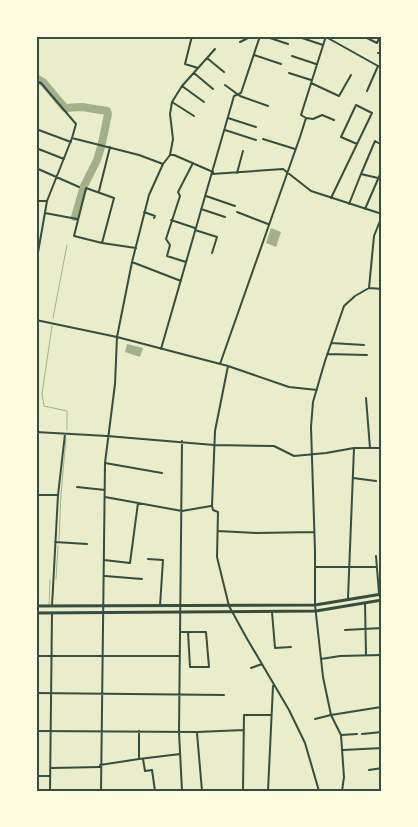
<svg xmlns="http://www.w3.org/2000/svg" width="418" height="827" font-family="'Golos Text',sans-serif">
	<style>
		.water { fill: #a3b18a }
		.lines { fill: none; stroke-linecap: round; stroke-linejoin: round }
		.stream { stroke: #a3b18a; stroke-width: 1 }
		.river { stroke: #a3b18a; stroke-width: 8 }
		.minor { stroke: #344e41; stroke-width: 2 }
		.primary { stroke: #344e41; stroke-width: 3 }
		.neatline { fill: none; stroke: #344e41; stroke-width: 2 }
	</style>
	<rect width="100%" height="100%" fill="#e9edc9"/>
	<path class="water" d="M 271,228 L 281,232 L 276,247 L 266,243 Z
		M 127,344 L 143,348 L 140,357 L 125,352 Z"/>
	<g class="lines">
		<path class="stream" d="M 53,318 L 67,245
			M 52,326 L 42,394 L 44,406 L 67,411 L 67,430
			M 59,540 L 61,494 L 66,438
			M 56,579 L 58,546
			M 49,606 L 50,580"/>
		<path class="river" d="M 36,78 L 44,83 L 65,108 L 82,107 L 107,111 L 108,114 L 102,143
			M 75,217 L 84,186 L 97,160 L 101,147"/>
		<path class="minor" d="M 192,36 L 185,64 L 198,68
			M 264,36 L 288,44
			M 363,36 L 377,43 L 380,36
			M 299,37 L 323,45
			M 326,37 L 378,66
			M 240,42 L 252,36
			M 215,49 L 207,58 L 224,72
			M 378,53 L 382,54
			M 254,55 L 281,64
			M 292,56 L 316,64
			M 194,73 L 213,89
			M 289,73 L 311,80
			M 36,81 L 41,83 L 76,124 L 72,138 L 47,201 L 36,264
			M 311,83 L 339,96 L 351,75
			M 225,85 L 240,96 L 268,106
			M 182,86 L 204,102
			M 367,91 L 378,66 L 382,67
			M 380,95 L 382,96
			M 172,102 L 194,116
			M 228,118 L 256,127
			M 306,118 L 313,119 L 322,115 L 334,120
			M 36,129 L 71,142
			M 225,130 L 256,140
			M 72,138 L 139,155 L 163,164
			M 263,139 L 295,149
			M 36,148 L 64,159
			M 170,155 L 173,139 L 170,114 L 172,102 L 182,86 L 207,58
			M 36,168 L 79,187
			M 237,173 L 243,151
			M 212,174 L 283,169 L 311,191 L 382,214
			M 361,174 L 375,141 L 382,145
			M 86,188 L 114,198 L 102,243 L 74,236 Z
			M 99,191 L 110,147
			M 206,196 L 235,206
			M 331,198 L 372,113 L 356,105 L 341,137 L 357,144
			M 36,201 L 47,201
			M 349,204 L 361,174 L 378,178
			M 201,209 L 225,217
			M 365,209 L 382,170
			M 144,212 L 155,216 L 154,218
			M 237,212 L 268,224
			M 45,213 L 77,219
			M 171,220 L 195,228
			M 195,230 L 217,237 L 212,253
			M 102,243 L 136,248
			M 132,262 L 181,281
			M 186,262 L 167,256 L 170,245 L 166,239 L 180,196 L 178,192 L 193,163
			M 369,288 L 374,236 L 382,216
			M 36,320 L 117,337 L 228,366 L 289,387 L 317,390
			M 331,343 L 364,345
			M 161,349 L 234,96 L 241,93 L 260,36
			M 327,354 L 367,355
			M 220,364 L 300,137 L 306,118 L 301,115 L 326,36
			M 228,366 L 215,431 L 212,506 L 213,510 L 218,512 L 217,557 L 229,606 L 246,637 L 289,710 L 305,743 L 319,791
			M 366,398 L 370,448
			M 36,432 L 107,436 L 214,445 L 274,446 L 294,456 L 326,453 L 354,448 L 382,448
			M 182,441 L 179,732 L 182,791
			M 105,463 L 162,473
			M 353,478 L 376,481
			M 77,487 L 105,490
			M 36,495 L 58,495
			M 105,497 L 182,511 L 211,506
			M 218,531 L 257,533 L 314,532
			M 55,542 L 87,544
			M 376,556 L 379,593
			M 148,559 L 163,560 L 160,606
			M 104,560 L 130,563 L 138,503
			M 315,567 L 377,567
			M 105,576 L 142,579
			M 348,598 L 354,448
			M 365,603 L 366,655
			M 52,606 L 58,495 L 65,434
			M 272,612 L 275,648 L 291,647
			M 345,630 L 382,628
			M 180,632 L 206,632 L 209,667 L 190,667 L 188,632
			M 36,656 L 179,656
			M 321,659 L 340,656 L 382,655
			M 251,668 L 262,664
			M 380,682 L 382,733
			M 36,693 L 224,695
			M 315,719 L 331,715 L 381,707
			M 36,731 L 197,732 L 244,730
			M 139,731 L 139,759 L 180,754
			M 197,733 L 202,791
			M 362,734 L 382,732
			M 341,735 L 357,734
			M 343,750 L 382,748
			M 143,759 L 145,771 L 152,770 L 155,791
			M 100,765 L 139,759
			M 51,768 L 100,767
			M 369,770 L 382,768
			M 36,776 L 50,776
			M 50,791 L 52,613
			M 101,791 L 105,463 L 115,384 L 117,337 L 132,262 L 149,195 L 163,164 L 170,155 L 174,155 L 213,172
			M 243,791 L 244,715 L 271,715
			M 268,791 L 273,686
			M 342,791 L 344,777 L 341,735 L 331,715 L 323,677 L 315,605 L 315,551 L 311,427 L 313,402 L 325,361 L 344,306 L 355,296 L 369,288 L 382,289"/>
		<path class="primary" d="M 36,606 L 315,605 L 382,594
			M 36,613 L 316,611 L 382,600"/>
	</g>
	<rect width="418" height="827" fill="none" stroke="#fefae0" stroke-width="75"/>
	<rect x="38" y="38" width="342" height="752" class="neatline"/>
</svg>
